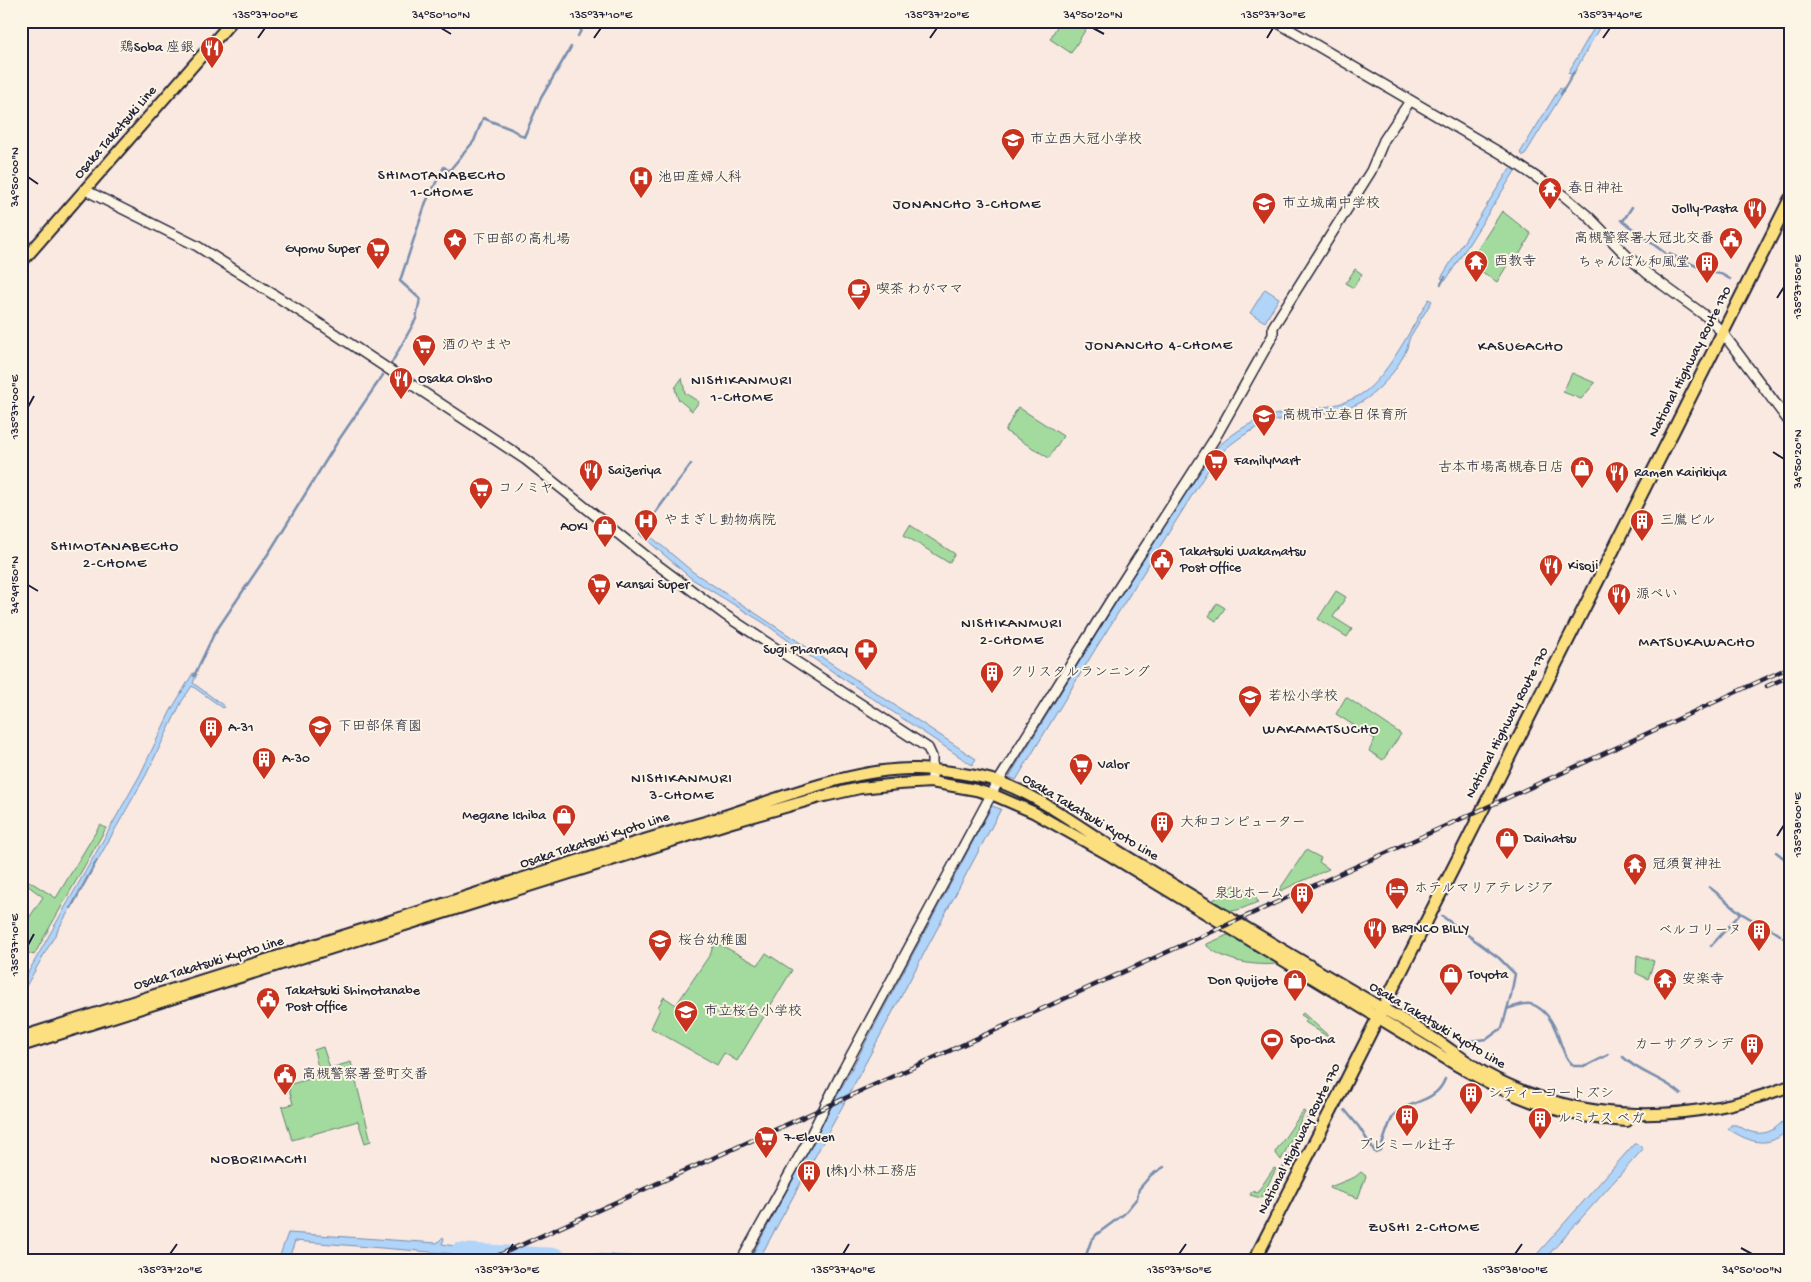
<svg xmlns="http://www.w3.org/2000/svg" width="1811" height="1282" font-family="'Gochi Hand','Klee One',sans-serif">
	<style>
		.green { fill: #a3db9f; stroke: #627e6d }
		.water { fill: #b1d4f9; stroke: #788dad }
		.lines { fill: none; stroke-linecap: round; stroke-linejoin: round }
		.stream { stroke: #788dad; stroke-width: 2.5 }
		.river { stroke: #b1d4f9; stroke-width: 14 }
		.secondary-casing { stroke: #22223b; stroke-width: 12 }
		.primary-casing { stroke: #22223b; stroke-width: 14 }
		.highway-casing { stroke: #22223b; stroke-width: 15 }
		.secondary { stroke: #fcf5e5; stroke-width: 9 }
		.primary { stroke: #fce080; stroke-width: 10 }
		.highway { stroke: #fce080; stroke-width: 11 }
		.rail-casing { stroke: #22223b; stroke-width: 4.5 }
		.rail { stroke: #fcf5e5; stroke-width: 2.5; stroke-dasharray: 8; stroke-linecap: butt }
		.ticks { fill: none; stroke: #22223b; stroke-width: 2 }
		.labels { text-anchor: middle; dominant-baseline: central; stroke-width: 4; stroke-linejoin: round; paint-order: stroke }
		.poi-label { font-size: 14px; fill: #22223b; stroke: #fcf5e5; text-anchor: start }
		.street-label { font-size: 14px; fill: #22223b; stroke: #fcf5e5 }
		.neighbourhood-label { font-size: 15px; letter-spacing: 1px; fill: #22223b; stroke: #fcf5e5 }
		.neatline { fill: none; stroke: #22223b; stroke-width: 2 }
		.ticks-label { font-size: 12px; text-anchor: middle; fill: #22223b }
	</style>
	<rect width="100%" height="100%" fill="#f9e9e1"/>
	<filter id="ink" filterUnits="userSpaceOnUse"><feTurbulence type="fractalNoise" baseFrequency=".02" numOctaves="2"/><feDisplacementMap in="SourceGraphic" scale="10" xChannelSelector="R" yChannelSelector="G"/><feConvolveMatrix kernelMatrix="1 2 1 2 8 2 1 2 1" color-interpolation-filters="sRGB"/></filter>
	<g filter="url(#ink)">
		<path class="green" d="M 1060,21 L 1091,21 L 1071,53 L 1050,39 Z
			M 1502,211 L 1531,234 L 1514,264 L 1509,262 L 1497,282 L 1469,263 Z
			M 1355,269 L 1362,274 L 1353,288 L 1346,283 Z
			M 1572,373 L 1595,383 L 1581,399 L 1563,392 Z
			M 682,378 L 685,393 L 699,402 L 692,411 L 678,399 L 675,388 Z
			M 1018,407 L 1063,436 L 1049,458 L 1005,431 Z
			M 910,525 L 955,554 L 949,563 L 904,535 Z
			M 1336,591 L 1346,597 L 1333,617 L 1352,629 L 1347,637 L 1318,619 Z
			M 1217,603 L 1225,608 L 1216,621 L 1209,616 Z
			M 1346,697 L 1401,734 L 1383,760 L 1369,751 L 1375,739 L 1336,714 Z
			M 100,825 L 106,828 L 34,955 L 28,953 L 21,964 L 21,930 L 43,897 L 27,885 L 27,882 L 29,881 L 56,898 Z
			M 1306,850 L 1321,858 L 1319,862 L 1329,869 L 1278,892 Z
			M 1235,885 C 1245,886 1254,893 1258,902 C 1234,911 1234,916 1212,901 Z
			M 1230,934 L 1279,963 L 1278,964 C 1254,966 1226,962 1207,946 L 1207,944 Z
			M 713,945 L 721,945 L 758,965 L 766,953 L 792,970 L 737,1061 L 724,1053 L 717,1065 L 651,1028 L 660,1009 L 658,1007 L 664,997 L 676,1005 L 711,953 Z
			M 1637,955 L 1654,961 L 1648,979 L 1636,973 Z
			M 1303,1013 L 1331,1038 L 1331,1039 L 1305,1022 L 1307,1019 L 1301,1015 Z
			M 323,1047 L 330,1068 L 351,1062 L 371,1141 L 365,1143 L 358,1121 L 292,1140 L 282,1107 L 293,1104 L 288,1085 L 320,1076 L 314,1050 Z
			M 1303,1111 L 1305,1112 L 1281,1160 L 1275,1152 Z
			M 1274,1168 L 1276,1169 L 1261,1198 L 1250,1195 L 1252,1191 L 1257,1193 Z
			M 1361,1172 L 1366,1176 L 1358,1198 L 1331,1189 L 1330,1187 L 1355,1177 Z"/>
		<path class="water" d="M 1598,21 L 1603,21 L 1573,75 L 1568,73 Z
			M 1560,88 L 1564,91 L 1524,156 L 1520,153 Z
			M 1510,168 L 1515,171 L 1446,280 L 1441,278 Z
			M 1265,289 L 1279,298 L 1265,322 L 1250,313 Z
			M 1429,299 L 1432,301 C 1425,313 1417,325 1410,337 C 1409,340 1408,344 1407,348 C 1399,367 1386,383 1370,396 C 1347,415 1315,413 1287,418 C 1258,424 1235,438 1215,459 L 1096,648 L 1016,780 L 1009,777 L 1119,597 L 1212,452 C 1229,436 1248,422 1270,416 C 1300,408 1332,411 1360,395 C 1387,379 1412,326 1429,299 Z
			M 643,530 L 693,572 L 976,759 L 972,765 L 811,657 L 764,623 L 692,579 L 640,534 Z
			M 193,673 L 197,674 L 193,683 L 224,706 L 223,708 L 192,686 L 182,701 L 146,775 L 21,995 L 21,985 L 140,775 L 170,712 Z
			M 992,806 L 1001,809 L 841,1109 L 758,1261 L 749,1261 Z
			M 1790,1112 L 1790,1128 C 1768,1150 1752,1143 1728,1129 L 1731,1125 C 1737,1124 1740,1127 1746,1130 C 1766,1139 1779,1128 1790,1112 Z
			M 1634,1144 L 1638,1144 L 1643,1149 L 1543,1261 L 1531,1261 Z
			M 288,1233 L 437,1243 L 443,1237 L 444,1239 L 442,1244 L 480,1250 L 468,1255 L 295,1241 L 288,1261 L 278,1261 Z
			M 539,1251 L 714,1261 L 614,1261 L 540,1256 Z"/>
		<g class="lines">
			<path class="stream" d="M 578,36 L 586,21
				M 1561,94 L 1574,72
				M 1621,220 L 1665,253
				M 1623,221 L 1632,207
				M 1669,254 L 1710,272 L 1721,274 L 1730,279
				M 1441,284 L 1445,277
				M 391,364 L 416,319 L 420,299 L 400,281 L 426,202 L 444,167 L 449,171 L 474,141 L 483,118 L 511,129 L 524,137 L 541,98 L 571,47
				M 642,531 L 691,464
				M 194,676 L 214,634 L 270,551 L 338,441 L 383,375
				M 1776,852 L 1790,863
				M 1709,887 C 1729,901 1737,915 1761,923
				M 71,908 L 97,860
				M 1442,916 L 1499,958 L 1515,974 L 1511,995 L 1502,1028 L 1487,1039 L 1468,1041
				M 1768,927 L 1780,935
				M 1783,937 L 1789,941
				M 1711,946 L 1740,914
				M 1507,1009 C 1524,1003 1532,999 1546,1014 C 1561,1030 1559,1054 1574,1066 L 1586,1066 L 1608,1055
				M 1623,1057 C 1640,1074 1664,1078 1681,1094
				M 1345,1110 L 1359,1127 L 1375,1152 L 1380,1150 C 1384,1141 1389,1120 1395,1114 C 1410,1100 1436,1103 1445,1079
				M 1268,1199 L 1310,1114 L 1317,1108
				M 1084,1261 L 1091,1241 L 1097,1234 L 1124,1214 L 1137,1198 L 1139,1189 L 1151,1175 L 1164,1167"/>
			<path class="river" d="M 458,1250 L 557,1255"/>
			<g class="secondary-casing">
				<path id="secondary" d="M 1275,21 L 1502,154 L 1564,196 L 1588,216 L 1625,254 L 1648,274 L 1707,317 L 1722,332 L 1790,423
					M 85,190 L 197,246 L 317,322 L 526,460 L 651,560 L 725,615 L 928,748 L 932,757 L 932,777
					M 741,1261 L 808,1141 L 841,1074 L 998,782 L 1109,603 L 1215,438 L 1273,335 L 1273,327 L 1371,171 L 1384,140 L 1410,101"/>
			</g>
			<g class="primary-casing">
				<path id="primary" d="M 21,263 L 232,21
					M 21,1037 C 137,1001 253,965 368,928 C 480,893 592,854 705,822 C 769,803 851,767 917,769 C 941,770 980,775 1002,783 C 1046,800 1085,831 1126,856 C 1210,907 1295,957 1380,1007 C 1400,1018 1419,1029 1438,1041 C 1454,1052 1469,1064 1485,1073 C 1581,1126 1689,1125 1790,1086
					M 21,1046 L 729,823 L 820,797 L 860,788 L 899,784 L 931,782 L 976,790 L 996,796 L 1033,812 L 1111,856 L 1458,1066 C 1511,1097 1566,1119 1627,1121"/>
			</g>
			<g class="highway-casing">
				<path id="highway" d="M 1254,1261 L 1346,1081 L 1790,199"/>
			</g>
			<use href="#secondary" class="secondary"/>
			<use href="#primary" class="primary"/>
			<use href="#highway" class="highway"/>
			<g class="rail-casing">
				<path id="rail" d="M 1767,686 L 1790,676
					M 486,1261 L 1562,773 L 1790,667"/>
			</g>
			<use href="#rail" class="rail"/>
		</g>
	</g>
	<path class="ticks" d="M 441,28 L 451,34M 1093,28 L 1104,34M 258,38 L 265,28M 594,38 L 601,28M 930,38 L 937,28M 1267,38 L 1273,28M 1603,38 L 1610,28M 28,177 L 38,184M 1777,298 L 1784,287M 28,407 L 34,396M 1773,452 L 1784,459M 28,585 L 38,591M 1777,836 L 1784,825M 28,945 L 34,934M 1741,1248 L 1752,1254M 170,1254 L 177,1244M 507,1254 L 513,1244M 843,1254 L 849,1244M 1179,1254 L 1186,1244M 1515,1254 L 1522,1244"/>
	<defs>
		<g id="restaurant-pin" transform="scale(1.25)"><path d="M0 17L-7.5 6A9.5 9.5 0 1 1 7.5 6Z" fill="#c8321e" stroke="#fcf5e5"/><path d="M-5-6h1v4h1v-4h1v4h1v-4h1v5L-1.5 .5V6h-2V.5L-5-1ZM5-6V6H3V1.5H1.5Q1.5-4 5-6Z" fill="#fff"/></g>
		<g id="school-pin" transform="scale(1.25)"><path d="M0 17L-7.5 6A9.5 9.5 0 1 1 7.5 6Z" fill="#c8321e" stroke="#fcf5e5"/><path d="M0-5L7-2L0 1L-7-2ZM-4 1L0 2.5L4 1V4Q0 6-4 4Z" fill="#fff"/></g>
		<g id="hospital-pin" transform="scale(1.25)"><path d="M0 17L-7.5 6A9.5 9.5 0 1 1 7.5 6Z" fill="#c8321e" stroke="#fcf5e5"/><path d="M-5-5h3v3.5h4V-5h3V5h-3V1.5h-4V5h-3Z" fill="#fff"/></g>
		<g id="temple-pin" transform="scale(1.25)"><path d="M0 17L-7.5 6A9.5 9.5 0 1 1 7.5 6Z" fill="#c8321e" stroke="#fcf5e5"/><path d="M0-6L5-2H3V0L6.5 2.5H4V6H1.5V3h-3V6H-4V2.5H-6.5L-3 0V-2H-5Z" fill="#fff"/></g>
		<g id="civic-pin" transform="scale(1.25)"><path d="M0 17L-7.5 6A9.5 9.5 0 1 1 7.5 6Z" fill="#c8321e" stroke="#fcf5e5"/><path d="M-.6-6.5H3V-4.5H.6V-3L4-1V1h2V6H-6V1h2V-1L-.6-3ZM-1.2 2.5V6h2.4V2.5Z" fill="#fff"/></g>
		<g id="sight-pin" transform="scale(1.25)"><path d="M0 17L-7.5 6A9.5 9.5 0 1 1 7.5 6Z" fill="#c8321e" stroke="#fcf5e5"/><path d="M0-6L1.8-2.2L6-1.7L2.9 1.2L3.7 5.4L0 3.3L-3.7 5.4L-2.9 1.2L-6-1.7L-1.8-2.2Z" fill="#fff"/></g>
		<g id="supermarket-pin" transform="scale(1.25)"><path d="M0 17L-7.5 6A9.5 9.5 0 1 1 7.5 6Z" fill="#c8321e" stroke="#fcf5e5"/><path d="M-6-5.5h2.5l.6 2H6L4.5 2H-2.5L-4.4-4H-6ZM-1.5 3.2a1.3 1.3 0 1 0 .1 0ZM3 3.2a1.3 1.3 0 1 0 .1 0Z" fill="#fff"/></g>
		<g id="building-pin" transform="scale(1.25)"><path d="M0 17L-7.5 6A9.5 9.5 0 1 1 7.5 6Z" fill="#c8321e" stroke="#fcf5e5"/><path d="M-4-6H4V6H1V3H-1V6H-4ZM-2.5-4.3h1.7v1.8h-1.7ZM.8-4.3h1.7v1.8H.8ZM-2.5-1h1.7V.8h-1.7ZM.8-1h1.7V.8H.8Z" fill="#fff"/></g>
		<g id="cafe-pin" transform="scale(1.25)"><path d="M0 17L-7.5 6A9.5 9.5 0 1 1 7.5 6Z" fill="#c8321e" stroke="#fcf5e5"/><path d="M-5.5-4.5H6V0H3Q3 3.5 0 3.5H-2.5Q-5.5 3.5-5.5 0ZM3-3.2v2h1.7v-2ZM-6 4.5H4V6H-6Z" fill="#fff"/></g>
		<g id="shop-pin" transform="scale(1.25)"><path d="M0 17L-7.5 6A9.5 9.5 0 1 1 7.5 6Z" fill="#c8321e" stroke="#fcf5e5"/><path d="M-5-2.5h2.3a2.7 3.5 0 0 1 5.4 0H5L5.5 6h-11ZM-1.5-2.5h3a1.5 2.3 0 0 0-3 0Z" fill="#fff"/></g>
		<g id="pharmacy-pin" transform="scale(1.25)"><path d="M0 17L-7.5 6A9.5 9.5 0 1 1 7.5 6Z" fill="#c8321e" stroke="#fcf5e5"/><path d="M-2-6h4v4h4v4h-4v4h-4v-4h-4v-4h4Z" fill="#fff"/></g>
		<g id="hotel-pin" transform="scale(1.25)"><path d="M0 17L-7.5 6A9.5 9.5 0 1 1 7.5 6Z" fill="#c8321e" stroke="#fcf5e5"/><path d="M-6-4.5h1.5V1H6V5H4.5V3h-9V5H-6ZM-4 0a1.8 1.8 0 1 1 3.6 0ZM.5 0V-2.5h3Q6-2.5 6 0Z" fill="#fff"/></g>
		<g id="stadium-pin" transform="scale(1.25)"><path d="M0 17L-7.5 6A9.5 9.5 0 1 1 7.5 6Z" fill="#c8321e" stroke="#fcf5e5"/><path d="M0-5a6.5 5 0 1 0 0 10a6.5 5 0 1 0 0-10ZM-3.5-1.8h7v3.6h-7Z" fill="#fff"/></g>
	</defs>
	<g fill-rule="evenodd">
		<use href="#restaurant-pin" x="212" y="48"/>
		<use href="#school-pin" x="1013" y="140"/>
		<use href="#hospital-pin" x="641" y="178"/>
		<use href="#temple-pin" x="1550" y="189"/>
		<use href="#school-pin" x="1264" y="204"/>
		<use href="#restaurant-pin" x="1755" y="209"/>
		<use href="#civic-pin" x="1731" y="239"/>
		<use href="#sight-pin" x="455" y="240"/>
		<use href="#supermarket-pin" x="378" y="249"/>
		<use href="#temple-pin" x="1476" y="262"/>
		<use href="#building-pin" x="1707" y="263"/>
		<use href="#cafe-pin" x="859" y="290"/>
		<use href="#supermarket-pin" x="424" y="346"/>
		<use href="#restaurant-pin" x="401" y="379"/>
		<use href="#school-pin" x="1264" y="416"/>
		<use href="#supermarket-pin" x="1216" y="461"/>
		<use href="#shop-pin" x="1582" y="468"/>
		<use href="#restaurant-pin" x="591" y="471"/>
		<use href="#restaurant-pin" x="1617" y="473"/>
		<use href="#supermarket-pin" x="481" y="489"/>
		<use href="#hospital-pin" x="646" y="521"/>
		<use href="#building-pin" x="1642" y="521"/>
		<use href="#shop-pin" x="605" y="527"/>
		<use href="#civic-pin" x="1162" y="560"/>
		<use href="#restaurant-pin" x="1551" y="566"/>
		<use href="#supermarket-pin" x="599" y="585"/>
		<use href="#restaurant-pin" x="1619" y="595"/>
		<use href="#pharmacy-pin" x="866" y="650"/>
		<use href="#building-pin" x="992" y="673"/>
		<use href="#school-pin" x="1250" y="697"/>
		<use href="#school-pin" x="320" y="727"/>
		<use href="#building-pin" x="211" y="728"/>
		<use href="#building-pin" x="264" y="759"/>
		<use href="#supermarket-pin" x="1081" y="765"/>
		<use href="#shop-pin" x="564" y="816"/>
		<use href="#building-pin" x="1162" y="823"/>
		<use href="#shop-pin" x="1507" y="839"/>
		<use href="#temple-pin" x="1635" y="865"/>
		<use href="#hotel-pin" x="1397" y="889"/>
		<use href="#building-pin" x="1302" y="894"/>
		<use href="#restaurant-pin" x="1375" y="929"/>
		<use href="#building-pin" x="1759" y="931"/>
		<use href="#school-pin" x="660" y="941"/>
		<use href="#shop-pin" x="1451" y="975"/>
		<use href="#temple-pin" x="1665" y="980"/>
		<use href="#shop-pin" x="1295" y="981"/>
		<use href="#civic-pin" x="268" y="999"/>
		<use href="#school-pin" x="686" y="1012"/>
		<use href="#stadium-pin" x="1272" y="1040"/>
		<use href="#building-pin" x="1752" y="1045"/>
		<use href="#civic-pin" x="285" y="1075"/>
		<use href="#building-pin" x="1471" y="1094"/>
		<use href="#building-pin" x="1407" y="1116"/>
		<use href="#building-pin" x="1540" y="1119"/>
		<use href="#supermarket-pin" x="766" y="1138"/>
		<use href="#building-pin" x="809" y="1172"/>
	</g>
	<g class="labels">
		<g class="poi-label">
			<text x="194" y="48" text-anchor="end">鶏Soba 座銀</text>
			<text x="1030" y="140">市立西大冠小学校</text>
			<text x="658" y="178">池田産婦人科</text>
			<text x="1568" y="189">春日神社</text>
			<text x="1282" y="204">市立城南中学校</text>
			<text x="1738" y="209" text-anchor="end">Jolly-Pasta</text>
			<text x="1714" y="239" text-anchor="end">高槻警察署大冠北交番</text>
			<text x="472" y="240">下田部の高札場</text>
			<text x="360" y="249" text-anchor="end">Gyomu Super</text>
			<text x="1494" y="262">西教寺</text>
			<text x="1690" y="263" text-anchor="end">ちゃんぽん和風堂</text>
			<text x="876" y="290">喫茶 わがママ</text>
			<text x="442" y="346">酒のやまや</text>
			<text x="418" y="379">Osaka Ohsho</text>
			<text x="1282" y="416">高槻市立春日保育所</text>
			<text x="1234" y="461">FamilyMart</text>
			<text x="1564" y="468" text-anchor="end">古本市場高槻春日店</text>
			<text x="608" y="471">Saizeriya</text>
			<text x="1634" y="473">Ramen Kairikiya</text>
			<text x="498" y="489">コノミヤ</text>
			<text x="664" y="521">やまぎし動物病院</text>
			<text x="1660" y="521">三鷹ビル</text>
			<text x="588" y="527" text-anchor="end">AOKI</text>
			<text x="1180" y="552">Takatsuki Wakamatsu<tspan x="1180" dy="16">Post Office</tspan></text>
			<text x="1568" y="566">Kisoji</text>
			<text x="616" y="585">Kansai Super</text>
			<text x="1636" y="595">源ぺい</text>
			<text x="848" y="650" text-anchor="end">Sugi Pharmacy</text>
			<text x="1010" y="673">クリスタルランニング</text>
			<text x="1268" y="697">若松小学校</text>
			<text x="338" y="727">下田部保育園</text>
			<text x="228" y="728">A-31</text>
			<text x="282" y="759">A-30</text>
			<text x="1098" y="765">Valor</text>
			<text x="546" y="816" text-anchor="end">Megane Ichiba</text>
			<text x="1180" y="823">大和コンピューター</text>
			<text x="1524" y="839">Daihatsu</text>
			<text x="1652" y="865">冠須賀神社</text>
			<text x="1414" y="889">ホテルマリアテレジア</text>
			<text x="1284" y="894" text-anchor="end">泉北ホーム</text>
			<text x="1392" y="929">BR9NCO BILLY</text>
			<text x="1742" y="931" text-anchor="end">ベルコリーヌ</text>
			<text x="678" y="941">桜台幼稚園</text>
			<text x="1468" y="975">Toyota</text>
			<text x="1682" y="980">安楽寺</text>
			<text x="1278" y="981" text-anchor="end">Don Quijote</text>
			<text x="286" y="991">Takatsuki Shimotanabe<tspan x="286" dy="16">Post Office</tspan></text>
			<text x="704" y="1012">市立桜台小学校</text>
			<text x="1290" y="1040">Spo-cha</text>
			<text x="1734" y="1045" text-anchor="end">カーサグランデ</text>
			<text x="302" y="1075">高槻警察署登町交番</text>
			<text x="1488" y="1094">シティーコートズシ</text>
			<text x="1558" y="1119">ルミナス ベガ</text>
			<text x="784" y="1138">7-Eleven</text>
			<text x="1407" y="1146" text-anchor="middle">プレミール辻子</text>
			<text x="826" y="1172">(株)小林工務店</text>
		</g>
		<g class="street-label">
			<text transform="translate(116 133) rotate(-49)">Osaka Takatsuki Line</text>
			<text transform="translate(1691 362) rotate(-63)">National Highway Route 170</text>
			<text transform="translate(1508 723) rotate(-63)">National Highway Route 170</text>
			<text transform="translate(1090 818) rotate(31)">Osaka Takatsuki Kyoto Line</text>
			<text transform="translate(595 841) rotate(-18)">Osaka Takatsuki Kyoto Line</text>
			<text transform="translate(209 964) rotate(-17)">Osaka Takatsuki Kyoto Line</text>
			<text transform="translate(1437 1026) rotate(31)">Osaka Takatsuki Kyoto Line</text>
			<text transform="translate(1300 1139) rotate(-63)">National Highway Route 170</text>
		</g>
		<g class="neighbourhood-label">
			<text x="442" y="176">SHIMOTANABECHO<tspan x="442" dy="17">1-CHOME</tspan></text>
			<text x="967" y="205">JONANCHO 3-CHOME</text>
			<text x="1159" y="346">JONANCHO 4-CHOME</text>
			<text x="1521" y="347">KASUGACHO</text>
			<text x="742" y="381">NISHIKANMURI<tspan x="742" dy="17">1-CHOME</tspan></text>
			<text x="115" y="547">SHIMOTANABECHO<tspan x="115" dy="17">2-CHOME</tspan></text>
			<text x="1012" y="624">NISHIKANMURI<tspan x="1012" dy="17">2-CHOME</tspan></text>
			<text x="1697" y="643">MATSUKAWACHO</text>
			<text x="1321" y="730">WAKAMATSUCHO</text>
			<text x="682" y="779">NISHIKANMURI<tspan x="682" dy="17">3-CHOME</tspan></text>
			<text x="259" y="1160">NOBORIMACHI</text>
			<text x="1424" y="1228">ZUSHI 2-CHOME</text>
		</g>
	</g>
	<rect width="1811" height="1282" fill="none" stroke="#fcf5e5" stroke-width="55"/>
	<rect x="28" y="28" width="1756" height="1226" class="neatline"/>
	<g class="ticks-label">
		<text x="265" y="18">135°37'00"E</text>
		<text x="441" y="18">34°50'10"N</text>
		<text x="601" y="18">135°37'10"E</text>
		<text x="937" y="18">135°37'20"E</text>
		<text x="1093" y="18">34°50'20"N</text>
		<text x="1273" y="18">135°37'30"E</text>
		<text x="1610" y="18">135°37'40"E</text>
		<text transform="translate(14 177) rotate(-90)" y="4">34°50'00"N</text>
		<text transform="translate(1797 287) rotate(-90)" y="4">135°37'50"E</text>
		<text transform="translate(14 407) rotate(-90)" y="4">135°37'00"E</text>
		<text transform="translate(1797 459) rotate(-90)" y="4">34°50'20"N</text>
		<text transform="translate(14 585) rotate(-90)" y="4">34°49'50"N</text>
		<text transform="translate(1797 825) rotate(-90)" y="4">135°38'00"E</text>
		<text transform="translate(14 945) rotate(-90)" y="4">135°37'10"E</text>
		<text x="170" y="1273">135°37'20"E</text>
		<text x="507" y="1273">135°37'30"E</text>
		<text x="843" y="1273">135°37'40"E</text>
		<text x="1179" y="1273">135°37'50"E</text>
		<text x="1515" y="1273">135°38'00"E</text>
		<text x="1752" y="1273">34°50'00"N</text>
	</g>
</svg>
